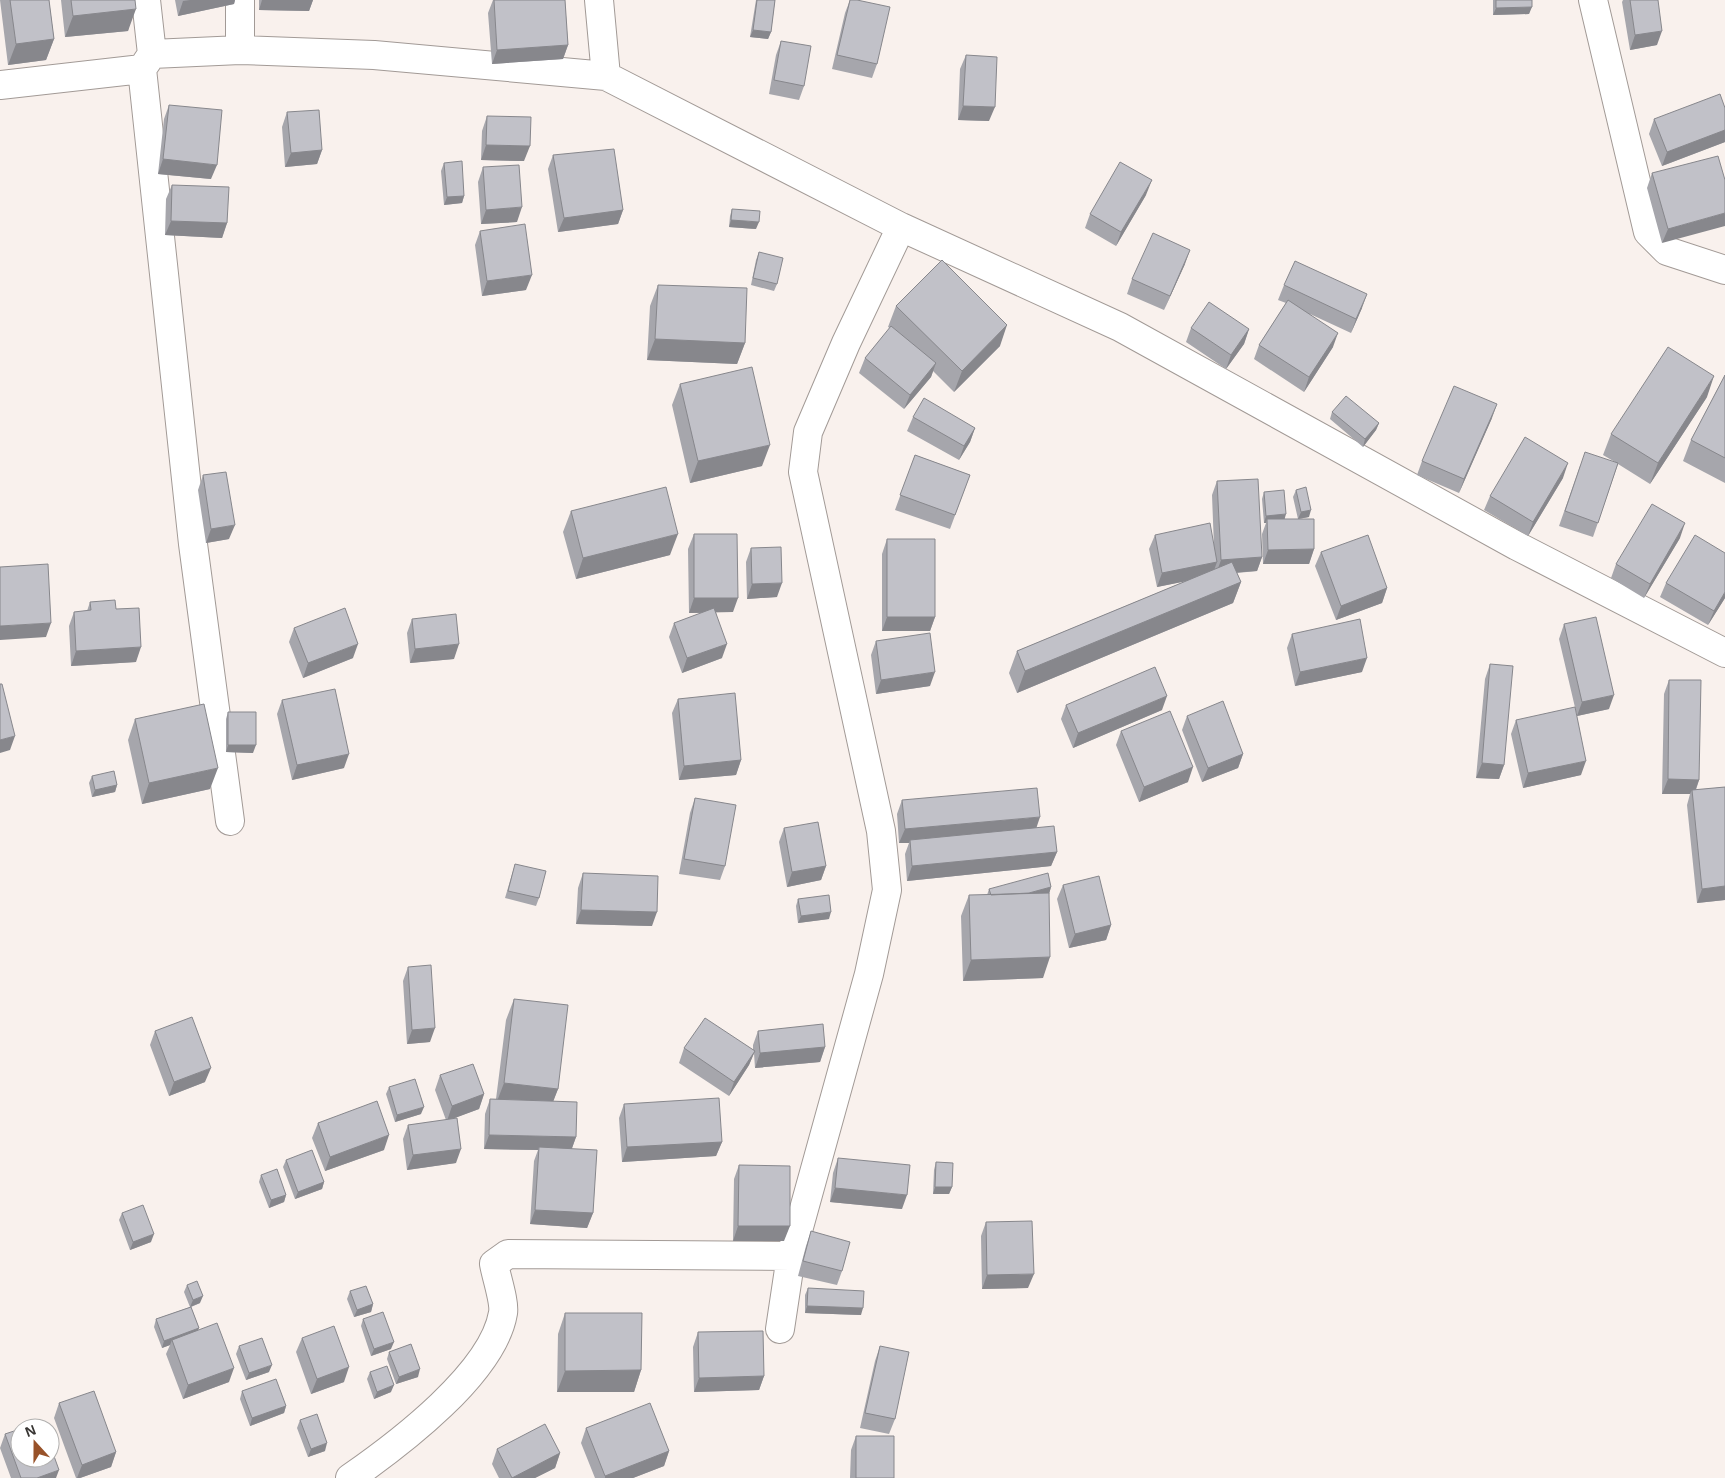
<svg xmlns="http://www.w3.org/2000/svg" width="1725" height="1478" font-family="Helvetica,sans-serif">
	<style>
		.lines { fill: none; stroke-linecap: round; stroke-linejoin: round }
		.minor-casing { stroke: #a29a96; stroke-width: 30 }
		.minor { stroke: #fff; stroke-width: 28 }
		.wall { fill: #a6a6ac }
		.shaded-wall { fill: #87878c }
		.building { fill: #c1c1c8; stroke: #87878c }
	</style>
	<rect width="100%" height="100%" fill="#f9f1ed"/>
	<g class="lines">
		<g class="minor-casing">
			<path id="minor" d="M 146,0 L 152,54
				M 240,0 L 240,50
				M 599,0 L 606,76
				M 1593,0 L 1648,232 L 1667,251 L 1725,270
				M 142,69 L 193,544 L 230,821
				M 0,85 L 142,69 L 152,54 L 240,50 L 374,55 L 606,76 L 901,227 L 1120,327 L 1517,546 L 1725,653
				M 780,1329 L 791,1256 L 869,974 L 887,890 L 881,831 L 803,472 L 808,432 L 846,343 L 901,227
				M 350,1478 C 399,1444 493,1373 503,1313 C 505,1302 496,1276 494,1264 L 508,1254 L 791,1256"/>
		</g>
		<use href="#minor" class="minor"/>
	</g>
	<path class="wall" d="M 0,0 L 49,0 L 54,39 L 46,60 L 8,65 Z
		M 61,0 L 135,0 L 128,31 L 65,37 Z
		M 175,0 L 235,0 L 234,4 L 178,16 Z
		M 259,0 L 313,0 L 309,11 L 259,10 Z
		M 493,0 L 565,0 L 568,45 L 563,59 L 492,64 L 488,13 Z
		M 756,0 L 775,0 L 771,32 L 768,39 L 750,37 Z
		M 850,0 L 877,64 L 872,78 L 832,69 L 845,13 Z
		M 1493,0 L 1532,0 L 1529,14 L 1493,15 Z
		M 1623,0 L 1658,0 L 1657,45 L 1630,50 L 1622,2 Z
		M 781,41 L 804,86 L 799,100 L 769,94 L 776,55 Z
		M 966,55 L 989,121 L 958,120 L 960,69 Z
		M 169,105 L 211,179 L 158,174 L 164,119 Z
		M 1725,108 L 1725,142 L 1662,166 L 1649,134 L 1654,119 Z
		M 287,112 L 322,150 L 317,164 L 285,167 L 282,127 Z
		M 487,116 L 524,161 L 481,160 L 482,131 Z
		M 553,155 L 623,210 L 618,224 L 558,232 L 548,169 Z
		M 444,163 L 464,196 L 462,203 L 444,205 L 441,171 Z
		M 483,167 L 517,222 L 481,224 L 478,182 Z
		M 1652,173 L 1725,180 L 1662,243 L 1647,188 Z
		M 172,185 L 227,223 L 222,238 L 165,235 L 166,199 Z
		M 1146,195 L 1116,246 L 1085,228 L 1090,214 Z
		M 732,209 L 756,229 L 729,227 L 730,216 Z
		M 480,231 L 526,290 L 482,296 L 475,245 Z
		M 759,252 L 777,284 L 774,291 L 751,285 L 756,260 Z
		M 1185,264 L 1164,310 L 1127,294 L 1132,279 Z
		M 658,285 L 745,343 L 737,364 L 647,360 L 650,306 Z
		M 1284,285 L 1362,308 L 1351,333 L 1310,314 L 1333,347 L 1304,392 L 1254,359 L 1259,345 L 1286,303 L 1278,300 Z
		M 896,306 L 1000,346 L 954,392 L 933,371 L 931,377 L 904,409 L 859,373 L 865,358 L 890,328 L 888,327 Z
		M 1191,328 L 1249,329 L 1244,344 L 1226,369 L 1186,342 Z
		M 1725,375 L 1725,483 L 1683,461 L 1691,440 Z
		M 680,384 L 762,466 L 690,483 L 672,405 Z
		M 1707,397 L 1650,484 L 1618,464 L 1593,537 L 1559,526 L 1580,466 L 1615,462 L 1603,455 L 1611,434 Z
		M 1332,412 L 1379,423 L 1376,430 L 1363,447 L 1330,419 Z
		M 913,417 L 975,428 L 970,442 L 959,460 L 907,431 Z
		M 1492,418 L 1459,493 L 1417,475 L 1422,461 Z
		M 915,455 L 970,475 L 950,529 L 895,510 Z
		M 203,475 L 229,539 L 206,543 L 198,490 Z
		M 1563,478 L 1528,536 L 1484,510 L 1490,496 Z
		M 1217,481 L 1262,557 L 1257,571 L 1237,573 L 1241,582 L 1233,603 L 1017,693 L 1009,673 L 1017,651 L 1186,581 L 1157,587 L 1149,549 L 1155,535 L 1214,547 L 1212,495 Z
		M 1296,490 L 1309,517 L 1298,519 L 1293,497 Z
		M 1264,492 L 1285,519 L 1314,549 L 1309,564 L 1263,564 L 1262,534 L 1266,523 L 1264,523 L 1262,499 Z
		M 571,511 L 670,555 L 576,579 L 563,532 Z
		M 694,534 L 733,612 L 716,612 L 722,658 L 682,673 L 669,637 L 674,623 L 702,613 L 689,613 L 688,549 Z
		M 1680,538 L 1644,598 L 1611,578 L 1616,564 Z
		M 887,539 L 935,617 L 930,631 L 882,631 L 882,554 Z
		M 751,548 L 777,597 L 747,599 L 746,562 Z
		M 1321,552 L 1387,588 L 1382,603 L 1336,620 L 1315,566 Z
		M 1666,583 L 1725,598 L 1708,625 L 1660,597 Z
		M 90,602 L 116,609 L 136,662 L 71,666 L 69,626 L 74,612 L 87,611 Z
		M 412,619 L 454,659 L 410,663 L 407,633 Z
		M 1564,624 L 1609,709 L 1577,716 L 1559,639 Z
		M 294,628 L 353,658 L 303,678 L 289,642 Z
		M 1292,634 L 1362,672 L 1295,686 L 1287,648 Z
		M 876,641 L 930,686 L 876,694 L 871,655 Z
		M 1490,664 L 1504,765 L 1499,779 L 1476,778 L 1485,679 Z
		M 1669,680 L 1699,780 L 1696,790 L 1725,787 L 1725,900 L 1697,903 L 1687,805 L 1690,794 L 1662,794 L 1664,694 Z
		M 678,699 L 741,760 L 736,775 L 679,780 L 672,713 Z
		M 282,700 L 344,768 L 292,780 L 277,714 Z
		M 1066,705 L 1162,710 L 1073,748 L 1061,719 Z
		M 228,712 L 253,753 L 226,752 L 226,719 Z
		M 1187,716 L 1243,754 L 1238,768 L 1202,782 L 1182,730 Z
		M 135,719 L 210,789 L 142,804 L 128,740 Z
		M 1516,720 L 1581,775 L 1523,788 L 1511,734 Z
		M 1121,731 L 1188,782 L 1139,802 L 1116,745 Z
		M 92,776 L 117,785 L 115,792 L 92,797 L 89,783 Z
		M 695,798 L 725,866 L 720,880 L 679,874 L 690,813 Z
		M 902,800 L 1036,827 L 1057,852 L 1051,866 L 907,881 L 905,854 L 909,843 L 899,843 L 897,814 Z
		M 784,828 L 826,866 L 821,880 L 787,887 L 779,842 Z
		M 515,864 L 539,898 L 536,906 L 505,898 Z
		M 583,873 L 652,926 L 576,924 L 578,888 Z
		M 1063,885 L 1111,925 L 1106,940 L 1069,948 L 1057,899 Z
		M 1051,887 L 1049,894 L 1043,978 L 963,981 L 961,916 L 969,895 L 987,895 L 989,889 Z
		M 798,899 L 829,919 L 798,923 L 796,906 Z
		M 408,967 L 430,1042 L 407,1044 L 403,981 Z
		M 514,999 L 558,1089 L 553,1101 L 576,1137 L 572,1148 L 593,1213 L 587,1228 L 530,1224 L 534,1161 L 538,1150 L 484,1149 L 485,1114 L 490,1099 L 496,1099 L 506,1020 Z
		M 155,1031 L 205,1082 L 169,1096 L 150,1045 Z
		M 758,1031 L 825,1047 L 820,1062 L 755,1068 L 754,1053 L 749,1065 L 729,1096 L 679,1063 L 684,1048 L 753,1050 L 753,1045 Z
		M 440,1075 L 484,1094 L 479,1109 L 451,1119 L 456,1163 L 407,1170 L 403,1139 L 408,1125 L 446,1120 L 435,1090 Z
		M 389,1087 L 421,1114 L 395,1122 L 386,1094 Z
		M 624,1104 L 722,1142 L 716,1156 L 622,1162 L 619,1118 Z
		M 318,1123 L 384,1150 L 325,1171 L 312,1138 Z
		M 838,1158 L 902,1209 L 830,1202 L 833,1173 Z
		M 286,1160 L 324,1182 L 322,1189 L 295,1199 L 283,1167 Z
		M 936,1162 L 952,1187 L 949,1194 L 933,1194 L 934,1170 Z
		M 739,1165 L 784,1241 L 733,1241 L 734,1179 Z
		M 261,1175 L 286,1195 L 284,1202 L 269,1208 L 259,1182 Z
		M 122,1213 L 151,1242 L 130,1250 L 119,1220 Z
		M 986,1222 L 1028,1288 L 982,1289 L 981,1236 Z
		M 811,1231 L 842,1271 L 837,1285 L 798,1276 L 806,1246 Z
		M 187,1285 L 200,1303 L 191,1307 L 199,1328 L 198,1330 L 229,1382 L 183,1399 L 166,1354 L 170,1345 L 162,1348 L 154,1327 L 156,1319 L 190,1307 L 184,1292 Z
		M 808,1288 L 861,1315 L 805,1313 L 805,1295 Z
		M 350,1291 L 373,1304 L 371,1312 L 354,1317 L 347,1299 Z
		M 565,1313 L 641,1370 L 634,1392 L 557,1392 L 558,1334 Z
		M 363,1319 L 391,1349 L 371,1356 L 361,1326 Z
		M 698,1332 L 764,1376 L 759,1390 L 694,1392 L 693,1347 Z
		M 302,1338 L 344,1382 L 311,1394 L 296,1352 Z
		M 239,1346 L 269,1372 L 246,1380 L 236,1354 Z
		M 880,1346 L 895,1419 L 889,1434 L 860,1428 L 875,1361 Z
		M 389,1352 L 418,1377 L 396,1384 L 387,1359 Z
		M 370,1372 L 391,1392 L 374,1399 L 367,1379 Z
		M 242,1391 L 286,1406 L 284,1413 L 250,1426 L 240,1399 Z
		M 59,1403 L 116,1452 L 111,1467 L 80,1478 L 76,1478 L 54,1418 Z
		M 300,1420 L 325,1451 L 308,1457 L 297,1428 Z
		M 586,1428 L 669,1451 L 664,1466 L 633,1478 L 595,1478 L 581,1443 Z
		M 5,1434 L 56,1478 L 11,1478 L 0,1448 Z
		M 856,1436 L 894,1478 L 850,1478 L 851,1450 Z
		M 497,1449 L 560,1453 L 555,1468 L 535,1478 L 499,1478 L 492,1464 Z"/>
	<path class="shaded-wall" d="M 190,0 L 235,0 L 234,4 L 178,16 L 183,1 Z
		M 262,0 L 313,0 L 309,11 L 259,10 Z
		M 1532,7 L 1529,14 L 1493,15 L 1496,8 Z
		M 136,9 L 128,31 L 65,37 L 73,16 Z
		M 753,30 L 771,32 L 768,39 L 750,37 Z
		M 1662,31 L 1657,45 L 1630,50 L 1635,35 Z
		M 54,39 L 46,60 L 8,65 L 16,44 Z
		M 568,45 L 563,59 L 492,64 L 497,50 Z
		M 963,106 L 995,107 L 989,121 L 958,120 Z
		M 1725,130 L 1725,142 L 1662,166 L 1667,152 Z
		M 486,145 L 530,146 L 524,161 L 481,160 Z
		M 322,150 L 317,164 L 285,167 L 291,153 Z
		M 163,159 L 217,165 L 211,179 L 158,174 Z
		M 1152,180 L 1146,195 L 1116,246 L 1121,232 Z
		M 464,196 L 462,203 L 444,205 L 447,197 Z
		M 522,207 L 517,222 L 481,224 L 486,210 Z
		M 623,210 L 618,224 L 558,232 L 564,218 Z
		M 1725,213 L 1725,226 L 1662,243 L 1668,229 Z
		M 731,220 L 759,222 L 756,229 L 729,227 Z
		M 171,221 L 227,223 L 222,238 L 165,235 Z
		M 1190,250 L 1185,264 L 1164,310 L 1170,296 Z
		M 532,275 L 526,290 L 482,296 L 487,281 Z
		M 1367,294 L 1362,308 L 1351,333 L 1356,319 Z
		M 1007,325 L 1000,346 L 954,392 L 962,371 Z
		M 1249,329 L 1244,344 L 1226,369 L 1231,355 Z
		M 1338,333 L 1333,347 L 1304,392 L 1309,377 Z
		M 655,339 L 745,343 L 737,364 L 647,360 Z
		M 936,363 L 931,377 L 904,409 L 910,395 Z
		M 1714,376 L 1707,397 L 1650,484 L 1658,463 Z
		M 1497,404 L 1492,418 L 1459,493 L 1464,479 Z
		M 1379,423 L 1376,430 L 1363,447 L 1365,439 Z
		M 975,428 L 970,442 L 959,460 L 964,446 Z
		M 770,445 L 762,466 L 690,483 L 698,461 Z
		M 1568,463 L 1563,478 L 1528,536 L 1533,522 Z
		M 1311,510 L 1309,517 L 1298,519 L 1301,512 Z
		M 1286,514 L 1284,521 L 1267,519 L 1266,523 L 1264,523 L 1266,516 Z
		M 1685,523 L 1680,538 L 1644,598 L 1650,584 Z
		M 235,525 L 229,539 L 206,543 L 211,529 Z
		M 678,534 L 670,555 L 576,579 L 583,558 Z
		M 1314,549 L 1309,564 L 1263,564 L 1268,550 Z
		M 1262,557 L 1257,571 L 1216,574 L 1221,560 Z
		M 1217,562 L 1212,576 L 1157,587 L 1162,573 Z
		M 1241,582 L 1233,603 L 1017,693 L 1025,671 Z
		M 782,583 L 777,597 L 747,599 L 752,584 Z
		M 1387,588 L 1382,603 L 1336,620 L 1341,606 Z
		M 1725,592 L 1725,598 L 1708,625 L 1714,611 Z
		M 694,598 L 738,598 L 733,612 L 689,613 Z
		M 887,617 L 935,617 L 930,631 L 882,631 Z
		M 51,623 L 46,637 L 0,640 L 0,626 Z
		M 358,644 L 353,658 L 303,678 L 308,663 Z
		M 459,644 L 454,659 L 410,663 L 415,649 Z
		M 727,644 L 722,658 L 682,673 L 687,658 Z
		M 141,647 L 136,662 L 71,666 L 76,651 Z
		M 1367,658 L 1362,672 L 1295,686 L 1300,672 Z
		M 935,672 L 930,686 L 876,694 L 881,680 Z
		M 1614,695 L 1609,709 L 1577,716 L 1582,702 Z
		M 1167,696 L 1162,710 L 1073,748 L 1078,733 Z
		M 15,736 L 10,750 L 0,753 L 0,740 Z
		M 228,745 L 256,745 L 253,753 L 226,752 Z
		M 349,754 L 344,768 L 292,780 L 297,765 Z
		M 1243,754 L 1238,768 L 1202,782 L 1208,768 Z
		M 741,760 L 736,775 L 679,780 L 684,766 Z
		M 1586,761 L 1581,775 L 1523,788 L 1528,773 Z
		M 1482,763 L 1504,765 L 1499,779 L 1476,778 Z
		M 1193,767 L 1188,782 L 1139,802 L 1144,787 Z
		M 218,768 L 210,789 L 142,804 L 149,783 Z
		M 1668,779 L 1699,780 L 1694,794 L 1692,790 L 1690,794 L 1662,794 Z
		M 117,785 L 115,792 L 92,797 L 95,790 Z
		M 1040,817 L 1035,832 L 910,840 L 909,843 L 899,843 L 905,829 Z
		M 1057,852 L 1051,866 L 907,881 L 912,866 Z
		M 826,866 L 821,880 L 787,887 L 792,872 Z
		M 1725,886 L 1725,900 L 1697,903 L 1702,889 Z
		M 1051,887 L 1049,894 L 993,903 Z
		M 581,910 L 657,912 L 652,926 L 576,924 Z
		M 831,912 L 829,919 L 798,923 L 801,916 Z
		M 1111,925 L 1106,940 L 1069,948 L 1075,934 Z
		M 1050,957 L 1043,978 L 963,981 L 971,960 Z
		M 435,1028 L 430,1042 L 407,1044 L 412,1030 Z
		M 825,1047 L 820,1062 L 755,1068 L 760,1053 Z
		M 755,1051 L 749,1065 L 729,1096 L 734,1082 Z
		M 211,1068 L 205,1082 L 169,1096 L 174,1082 Z
		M 504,1083 L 558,1089 L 550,1110 L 496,1104 Z
		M 484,1094 L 479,1109 L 447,1121 L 452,1106 Z
		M 424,1107 L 421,1114 L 395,1122 L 397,1115 Z
		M 389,1135 L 384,1150 L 325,1171 L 330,1157 Z
		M 489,1135 L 576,1137 L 571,1151 L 539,1147 L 538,1150 L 484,1149 Z
		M 722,1142 L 716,1156 L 622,1162 L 627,1147 Z
		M 461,1149 L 456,1163 L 407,1170 L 413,1155 Z
		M 324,1182 L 322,1189 L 295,1199 L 298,1192 Z
		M 935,1187 L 952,1187 L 949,1194 L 933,1194 Z
		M 835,1188 L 907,1195 L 902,1209 L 830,1202 Z
		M 286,1195 L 284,1202 L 269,1208 L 271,1200 Z
		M 535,1210 L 593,1213 L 587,1228 L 530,1224 Z
		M 738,1226 L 790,1226 L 784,1241 L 733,1241 Z
		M 154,1234 L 151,1242 L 130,1250 L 133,1242 Z
		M 1034,1274 L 1028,1288 L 982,1289 L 987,1275 Z
		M 203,1296 L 200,1303 L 190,1307 L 193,1300 Z
		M 373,1304 L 371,1312 L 354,1317 L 357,1310 Z
		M 807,1306 L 863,1308 L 861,1315 L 805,1313 Z
		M 199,1328 L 196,1335 L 172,1340 L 170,1345 L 162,1348 L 164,1341 Z
		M 394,1342 L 391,1349 L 371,1356 L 374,1349 Z
		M 272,1365 L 269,1372 L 246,1380 L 249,1373 Z
		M 349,1367 L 344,1382 L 311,1394 L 317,1379 Z
		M 234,1368 L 229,1382 L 183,1399 L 188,1385 Z
		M 420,1369 L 418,1377 L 396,1384 L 399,1377 Z
		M 641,1370 L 634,1392 L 557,1392 L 565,1371 Z
		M 764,1376 L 759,1390 L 694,1392 L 699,1378 Z
		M 394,1385 L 391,1392 L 374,1399 L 377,1392 Z
		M 286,1406 L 284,1413 L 250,1426 L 252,1418 Z
		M 327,1443 L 325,1451 L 308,1457 L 311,1449 Z
		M 669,1451 L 664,1466 L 633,1478 L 605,1478 L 605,1476 Z
		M 116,1452 L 111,1467 L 80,1478 L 77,1478 L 82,1465 Z
		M 560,1453 L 555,1468 L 535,1478 L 512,1478 Z
		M 59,1470 L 56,1478 L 37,1478 Z"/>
	<path class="building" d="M 10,0 L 49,0 L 54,39 L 16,44 Z
		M 71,0 L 135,0 L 136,9 L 73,16 Z
		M 494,0 L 565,0 L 568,45 L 497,50 Z
		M 757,0 L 775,0 L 771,32 L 753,30 Z
		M 850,0 L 857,0 L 890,7 L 877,64 L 837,55 Z
		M 1496,0 L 1532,0 L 1532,7 L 1496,8 Z
		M 1630,0 L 1658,0 L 1662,31 L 1635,35 Z
		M 781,41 L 811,46 L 804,86 L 774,80 Z
		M 966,55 L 997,57 L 995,107 L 963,106 Z
		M 1720,94 L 1725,108 L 1725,130 L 1667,152 L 1654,119 Z
		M 169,105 L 222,110 L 217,165 L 163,159 Z
		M 319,110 L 322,150 L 291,153 L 287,112 Z
		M 487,116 L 531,117 L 530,146 L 486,145 Z
		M 614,149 L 623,210 L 564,218 L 553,155 Z
		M 1718,156 L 1725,180 L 1725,213 L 1668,229 L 1652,173 Z
		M 462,161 L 464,196 L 447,197 L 444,163 Z
		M 1120,162 L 1152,180 L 1121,232 L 1090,214 Z
		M 519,165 L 522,207 L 486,210 L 483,167 Z
		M 172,185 L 229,187 L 227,223 L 171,221 Z
		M 732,209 L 760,211 L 759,222 L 731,220 Z
		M 525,224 L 532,275 L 487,281 L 480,231 Z
		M 1153,233 L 1190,250 L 1170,296 L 1132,279 Z
		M 759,252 L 783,258 L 777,284 L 753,278 Z
		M 942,260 L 1007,325 L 962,371 L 896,306 Z
		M 1295,261 L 1367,294 L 1356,319 L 1284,285 Z
		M 658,285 L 747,288 L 745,343 L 655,339 Z
		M 1288,300 L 1338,333 L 1309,377 L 1259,345 Z
		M 1209,302 L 1249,329 L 1231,355 L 1191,328 Z
		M 891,326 L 936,363 L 910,395 L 865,358 Z
		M 1668,347 L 1714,376 L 1658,463 L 1611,434 Z
		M 752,367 L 770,445 L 698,461 L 680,384 Z
		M 1725,375 L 1725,458 L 1691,440 Z
		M 1454,386 L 1497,404 L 1464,479 L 1422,461 Z
		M 1346,396 L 1379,423 L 1365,439 L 1332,412 Z
		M 924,398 L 975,428 L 964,446 L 913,417 Z
		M 1525,437 L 1568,463 L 1533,522 L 1490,496 Z
		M 1585,452 L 1618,463 L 1598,523 L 1565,511 Z
		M 915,455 L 970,475 L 955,515 L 900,495 Z
		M 226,472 L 235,525 L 211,529 L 203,475 Z
		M 1258,479 L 1262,557 L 1221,560 L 1217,481 Z
		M 666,487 L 678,534 L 583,558 L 571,511 Z
		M 1306,487 L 1311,510 L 1301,512 L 1296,490 Z
		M 1284,490 L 1286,514 L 1266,516 L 1264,492 Z
		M 1652,504 L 1685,523 L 1650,584 L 1616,564 Z
		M 1267,519 L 1314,519 L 1314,549 L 1268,550 Z
		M 1210,523 L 1217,562 L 1162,573 L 1155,535 Z
		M 694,534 L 737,534 L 738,598 L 694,598 Z
		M 1368,535 L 1387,588 L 1341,606 L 1321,552 Z
		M 1695,535 L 1725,553 L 1725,592 L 1714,611 L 1666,583 Z
		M 887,539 L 935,539 L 935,617 L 887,617 Z
		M 781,547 L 782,583 L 752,584 L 751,548 Z
		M 1232,562 L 1241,582 L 1025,671 L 1017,651 Z
		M 48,564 L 51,623 L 0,626 L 0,567 Z
		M 115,600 L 116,609 L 139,608 L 141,647 L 76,651 L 74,612 L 91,610 L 90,602 Z
		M 345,608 L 358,644 L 308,663 L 294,628 Z
		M 714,608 L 727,644 L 687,658 L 674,623 Z
		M 456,614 L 459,644 L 415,649 L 412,619 Z
		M 1596,617 L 1614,695 L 1582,702 L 1564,624 Z
		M 1360,619 L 1367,658 L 1300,672 L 1292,634 Z
		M 930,633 L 935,672 L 881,680 L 876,641 Z
		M 1490,664 L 1513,666 L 1504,765 L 1482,763 Z
		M 1155,667 L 1167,696 L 1078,733 L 1066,705 Z
		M 1669,680 L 1701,680 L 1699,780 L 1668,779 Z
		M 0,684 L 2,684 L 15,736 L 0,740 Z
		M 335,689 L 349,754 L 297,765 L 282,700 Z
		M 735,693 L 741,760 L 684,766 L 678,699 Z
		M 1223,701 L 1243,754 L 1208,768 L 1187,716 Z
		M 204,704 L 218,768 L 149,783 L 135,719 Z
		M 1575,707 L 1586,761 L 1528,773 L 1516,720 Z
		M 1170,711 L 1193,767 L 1144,787 L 1121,731 Z
		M 228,712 L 256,712 L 256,745 L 228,745 Z
		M 114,771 L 117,785 L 95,790 L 92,776 Z
		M 1725,787 L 1725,886 L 1702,889 L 1692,790 Z
		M 1037,788 L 1040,817 L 905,829 L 902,800 Z
		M 695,798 L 736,805 L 725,866 L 684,859 Z
		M 818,822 L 826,866 L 792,872 L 784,828 Z
		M 1054,826 L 1057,852 L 912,866 L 910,840 Z
		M 515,864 L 546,871 L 539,898 L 508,891 Z
		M 583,873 L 658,876 L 657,912 L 581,910 Z
		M 1048,873 L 1051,887 L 1029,893 L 991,895 L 989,889 Z
		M 1099,876 L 1111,925 L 1075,934 L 1063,885 Z
		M 1049,893 L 1050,957 L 971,960 L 969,895 Z
		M 829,895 L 831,912 L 801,916 L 798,899 Z
		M 431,965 L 435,1028 L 412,1030 L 408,967 Z
		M 514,999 L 568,1005 L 558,1089 L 504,1083 Z
		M 192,1017 L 211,1068 L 174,1082 L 155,1031 Z
		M 705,1018 L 755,1051 L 734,1082 L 684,1048 Z
		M 823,1024 L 825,1047 L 760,1053 L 758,1031 Z
		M 473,1064 L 484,1094 L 452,1106 L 440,1075 Z
		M 415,1079 L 424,1107 L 397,1115 L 389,1087 Z
		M 719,1098 L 722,1142 L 627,1147 L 624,1104 Z
		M 490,1099 L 577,1102 L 576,1137 L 489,1135 Z
		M 377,1101 L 389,1135 L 330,1157 L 318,1123 Z
		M 457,1118 L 461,1149 L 413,1155 L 408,1125 Z
		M 539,1147 L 597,1150 L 593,1213 L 535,1210 Z
		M 312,1150 L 324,1182 L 298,1192 L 286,1160 Z
		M 838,1158 L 910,1165 L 907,1195 L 835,1188 Z
		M 936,1162 L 953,1163 L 952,1187 L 935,1187 Z
		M 739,1165 L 790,1166 L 790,1226 L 738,1226 Z
		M 277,1169 L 286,1195 L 271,1200 L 261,1175 Z
		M 143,1205 L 154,1234 L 133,1242 L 122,1213 Z
		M 1032,1221 L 1034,1274 L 987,1275 L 986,1222 Z
		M 811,1231 L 850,1242 L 842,1271 L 803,1261 Z
		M 197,1281 L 203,1296 L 193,1300 L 187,1285 Z
		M 366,1286 L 373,1304 L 357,1310 L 350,1291 Z
		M 808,1288 L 864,1291 L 863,1308 L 807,1306 Z
		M 191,1307 L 199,1328 L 164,1341 L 156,1319 Z
		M 383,1312 L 394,1342 L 374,1349 L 363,1319 Z
		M 565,1313 L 642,1313 L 641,1370 L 565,1371 Z
		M 217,1323 L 234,1368 L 188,1385 L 172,1340 Z
		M 334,1326 L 349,1367 L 317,1379 L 302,1338 Z
		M 763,1331 L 764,1376 L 699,1378 L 698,1332 Z
		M 262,1338 L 272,1365 L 249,1373 L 239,1346 Z
		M 411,1344 L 420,1369 L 399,1377 L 389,1352 Z
		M 880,1346 L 909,1352 L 895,1419 L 865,1413 Z
		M 387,1366 L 394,1385 L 377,1392 L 370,1372 Z
		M 276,1379 L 286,1406 L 252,1418 L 242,1391 Z
		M 94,1391 L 116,1452 L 82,1465 L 59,1403 Z
		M 650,1403 L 669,1451 L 605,1476 L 586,1428 Z
		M 317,1414 L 327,1443 L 311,1449 L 300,1420 Z
		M 41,1421 L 44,1428 L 21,1428 Z
		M 545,1424 L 560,1453 L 512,1478 L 497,1449 Z
		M 20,1429 L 20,1458 L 50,1458 L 50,1445 L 59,1470 L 37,1478 L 21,1478 L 5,1434 Z
		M 856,1436 L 894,1436 L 894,1478 L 856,1478 Z"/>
	<g transform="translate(35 1443) rotate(339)"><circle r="24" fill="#ffffff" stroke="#b0afae"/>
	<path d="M0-4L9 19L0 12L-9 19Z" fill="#985229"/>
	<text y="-8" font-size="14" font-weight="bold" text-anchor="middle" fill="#393634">N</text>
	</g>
</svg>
